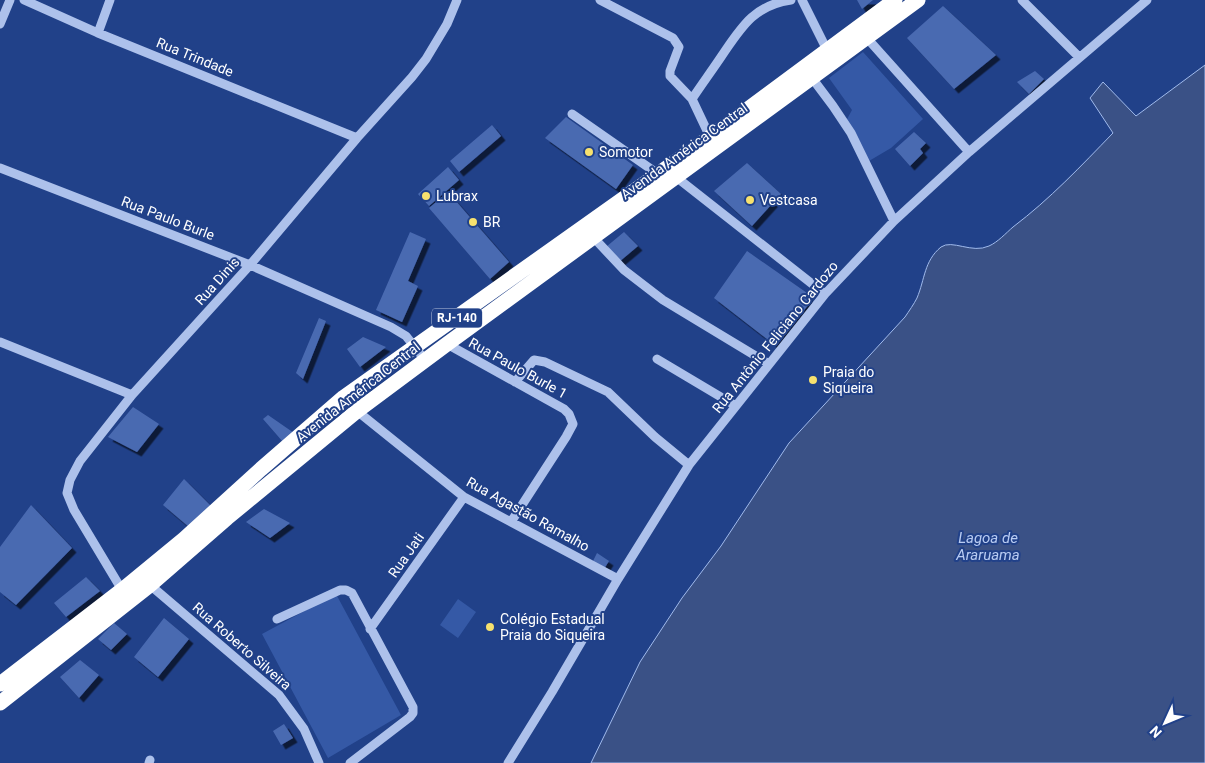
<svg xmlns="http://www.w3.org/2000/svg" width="1205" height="763" font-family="Roboto,sans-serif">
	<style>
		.green { fill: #3559a6 }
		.water { fill: #3a5186; stroke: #a0baec }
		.building { fill: #4a6ab1; filter: url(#shadow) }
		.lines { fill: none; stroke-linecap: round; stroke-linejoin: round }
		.minor { stroke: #adc1eb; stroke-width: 9 }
		.highway { stroke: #fff; stroke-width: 15 }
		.poi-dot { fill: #f7e16e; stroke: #214189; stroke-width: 2 }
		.labels { text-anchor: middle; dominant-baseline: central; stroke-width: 4; stroke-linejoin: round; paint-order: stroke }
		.shield { fill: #214189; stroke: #bcc6dc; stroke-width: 1 }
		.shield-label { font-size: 12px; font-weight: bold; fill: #fff }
		.street-label { font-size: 14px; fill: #fff; stroke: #214189 }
		.poi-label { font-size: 14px; fill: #fff; stroke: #214189; text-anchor: start }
		.water-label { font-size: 15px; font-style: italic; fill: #b8cbf2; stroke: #214189 }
	</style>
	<defs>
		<filter id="shadow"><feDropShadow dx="4.5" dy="4.5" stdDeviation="0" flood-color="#0009"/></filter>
	</defs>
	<rect width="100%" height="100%" fill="#214189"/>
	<path class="green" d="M 863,52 L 923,119 L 891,148 L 869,161 L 846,121 L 852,110 L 829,78 Z
		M 336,594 L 401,715 L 328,758 L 262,634 Z
		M 458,599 L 476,612 L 458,638 L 440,625 Z"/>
	<path class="water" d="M 1205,65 L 1205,763 L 591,763 L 640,662 L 682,598 L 721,546 L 789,443 L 905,317 C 909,311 914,304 917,298 C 925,279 924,261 941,247 C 952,239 972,254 989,246 C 998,242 1006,233 1013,227 C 1050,199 1081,166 1113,133 L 1090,98 L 1103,82 L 1136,116 Z"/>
	<path class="building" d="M 857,0 L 873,0 L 862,9 Z
		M 943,6 L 996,55 L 954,89 L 907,38 Z
		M 1035,71 L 1044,79 L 1029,94 L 1017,82 Z
		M 566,117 L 633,165 L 616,189 L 545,138 Z
		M 492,125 L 501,136 L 459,172 L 450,161 Z
		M 914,132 L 926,143 L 920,149 L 923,153 L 910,166 L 895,149 Z
		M 747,163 L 781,194 L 752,226 L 714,191 Z
		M 448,167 L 459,180 L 429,206 L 418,194 Z
		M 448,192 L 509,262 L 490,279 L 429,208 Z
		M 410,232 L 426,239 L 408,281 L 418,286 L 402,322 L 376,310 Z
		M 624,232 L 638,246 L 619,262 L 606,247 Z
		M 747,251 L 807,293 L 809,304 L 776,346 L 714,298 Z
		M 319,318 L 326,321 L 303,379 L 296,373 Z
		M 363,337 L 386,347 L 360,367 L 347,349 Z
		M 133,407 L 159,424 L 137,452 L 108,437 Z
		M 268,415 L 294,433 L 283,442 L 263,419 Z
		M 184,479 L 212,507 L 189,527 L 163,505 Z
		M 31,505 L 72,548 L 16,605 L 0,592 L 0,547 Z
		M 264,509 L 290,523 L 270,538 L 246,522 Z
		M 597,553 L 609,561 L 604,569 L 592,563 Z
		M 86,577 L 100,591 L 66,617 L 54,603 Z
		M 164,618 L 189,639 L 158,677 L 134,657 Z
		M 114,623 L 127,634 L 111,650 L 98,639 Z
		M 80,660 L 99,675 L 79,698 L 60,677 Z
		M 284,724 L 293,738 L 281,745 L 273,731 Z"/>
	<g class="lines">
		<path class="minor" d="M 24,0 L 98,33 L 357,138
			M 600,0 L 673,38 L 679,47 L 670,71 L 670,76 L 692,99 L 710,137
			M 802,0 L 827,50
			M 1022,0 L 1079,57
			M 0,24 L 10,0
			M 98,33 L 110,0
			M 866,37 L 969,152
			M 812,78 L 833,106 L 851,133 L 894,221
			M 692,99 C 702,84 713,69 723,54 C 742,26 755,5 791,0
			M 572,114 L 658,174
			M 0,168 L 250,265 L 391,327 L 406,336 L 425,360
			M 676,177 L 825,294
			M 594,238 L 624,270 L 663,300 L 769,364
			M 0,342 L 132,395
			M 447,344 L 564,409 L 569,414 L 573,424 L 566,437 L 511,522
			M 657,359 L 736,406
			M 515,382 L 534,360 L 545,362 L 608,392 L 655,437 L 689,465
			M 357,411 L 464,497 L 618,579
			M 150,585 L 279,695 L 304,729 L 319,763
			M 122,590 L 74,510 L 67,493 L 70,480 L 80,461 L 132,395 L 250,265 L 357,138 L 412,77 L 426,59 L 447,24 L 457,0
			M 277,619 L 340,590 L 346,590 L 352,593 L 413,707 L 413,713 L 410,717 L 350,763
			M 370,629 L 464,497
			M 149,763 L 150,760
			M 508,763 L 552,692 L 618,579 L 689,465 L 825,294 L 894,221 L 969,152 L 1147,0"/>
		<path class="highway" d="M 0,684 L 122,590 L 184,539 L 261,469 L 344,397 L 710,137 L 895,0
			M 0,703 L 150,585 L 227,518 L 357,411 L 447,344 L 918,0"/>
	</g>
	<g class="poi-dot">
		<circle cx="589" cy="152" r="5"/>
		<circle cx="426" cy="196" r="5"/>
		<circle cx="750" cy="200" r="5"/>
		<circle cx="473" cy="222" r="5"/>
		<circle cx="813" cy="380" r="5"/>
		<circle cx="490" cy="627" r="5"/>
	</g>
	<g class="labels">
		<rect class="shield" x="432" y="308.5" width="50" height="19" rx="4"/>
		<g class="shield-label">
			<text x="457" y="318">RJ-140</text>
		</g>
		<g class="street-label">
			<text transform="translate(195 57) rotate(22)">Rua Trindade</text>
			<text transform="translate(684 151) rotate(-36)">Avenida América Central</text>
			<text transform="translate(168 218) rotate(21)">Rua Paulo Burle</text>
			<text transform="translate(217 281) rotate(-48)">Rua Dinis</text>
			<text transform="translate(775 337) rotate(-51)">Rua Antônio Feliciano Cardozo</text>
			<text transform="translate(518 368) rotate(29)">Rua Paulo Burle 1</text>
			<text transform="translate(358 392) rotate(-38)">Avenida América Central</text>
			<text transform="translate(528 514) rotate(29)">Rua Agastão Ramalho</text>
			<text transform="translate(406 555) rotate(-55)">Rua Jati</text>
			<text transform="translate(242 646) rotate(41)">Rua Roberto Silveira</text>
		</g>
		<g class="poi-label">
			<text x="599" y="152">Somotor</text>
			<text x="436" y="196">Lubrax</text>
			<text x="760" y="200">Vestcasa</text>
			<text x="483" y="222">BR</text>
			<text x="823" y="372">Praia do<tspan x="823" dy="16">Siqueira</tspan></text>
			<text x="500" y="619">Colégio Estadual<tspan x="500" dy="16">Praia do Siqueira</tspan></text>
		</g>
		<g class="water-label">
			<text x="988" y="538">Lagoa de<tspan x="988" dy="17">Araruama</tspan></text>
		</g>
	</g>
	<g transform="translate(1165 723) rotate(226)" stroke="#214189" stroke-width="4" paint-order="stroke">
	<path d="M0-4L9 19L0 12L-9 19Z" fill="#ffffff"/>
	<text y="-8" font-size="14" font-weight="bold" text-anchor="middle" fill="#ffffff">N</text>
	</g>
</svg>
